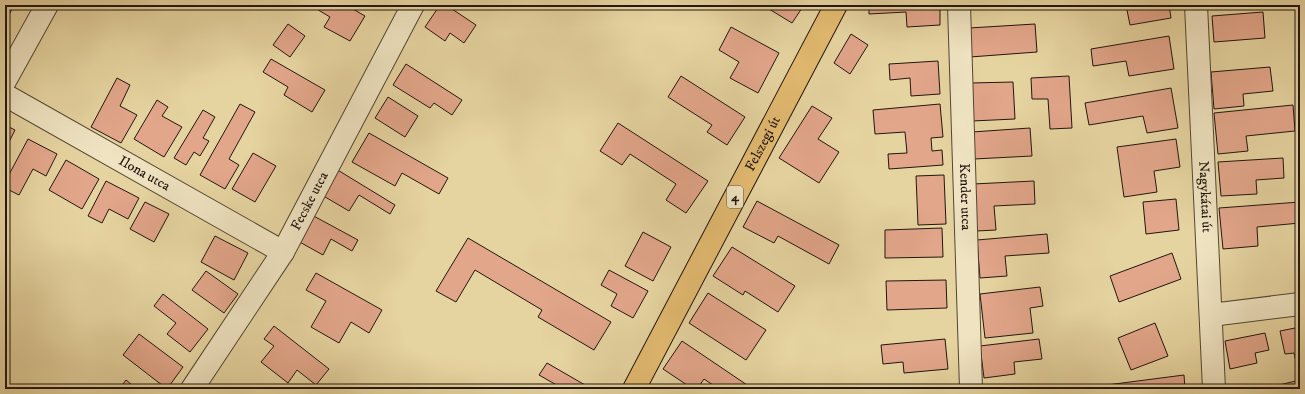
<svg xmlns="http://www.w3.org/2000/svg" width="1305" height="394" font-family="'IM FELL DW Pica',serif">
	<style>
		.building { fill: #e2a68a; stroke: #21160f }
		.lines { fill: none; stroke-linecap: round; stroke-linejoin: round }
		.minor-casing { stroke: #524633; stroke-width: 24 }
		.major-casing { stroke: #21160f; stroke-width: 24 }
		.minor { stroke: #efe3c1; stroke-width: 22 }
		.major { stroke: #e3ba70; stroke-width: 22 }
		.labels { text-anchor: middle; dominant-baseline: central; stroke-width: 3; stroke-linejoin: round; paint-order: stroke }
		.shield { fill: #efe3c1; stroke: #5f5444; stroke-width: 1 }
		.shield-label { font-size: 13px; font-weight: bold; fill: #21160f }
		.street-label { font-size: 14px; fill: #21160f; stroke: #efe3c1 }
	</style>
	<rect width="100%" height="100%" fill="#e6d4a0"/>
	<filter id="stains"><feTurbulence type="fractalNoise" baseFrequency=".005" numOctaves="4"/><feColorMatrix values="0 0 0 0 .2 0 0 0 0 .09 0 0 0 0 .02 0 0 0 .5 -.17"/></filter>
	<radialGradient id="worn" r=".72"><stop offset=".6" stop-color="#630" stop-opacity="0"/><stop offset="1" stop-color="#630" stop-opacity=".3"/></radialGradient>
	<path class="building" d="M 5,5 L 14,5 L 5,23 Z
		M 310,5 L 346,5 L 365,16 L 350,41 L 324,27 L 330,17 Z
		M 440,5 L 446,5 L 476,25 L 464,43 L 450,33 L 445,41 L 425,27 Z
		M 771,5 L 804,5 L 792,23 L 769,9 Z
		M 869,5 L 940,5 L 940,25 L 907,27 L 906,12 L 869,14 Z
		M 1126,5 L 1169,5 L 1171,18 L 1130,25 Z
		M 1263,12 L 1265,38 L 1214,42 L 1212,16 Z
		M 288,24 L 305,36 L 290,57 L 273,45 Z
		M 1035,24 L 1037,52 L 970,57 L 969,28 Z
		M 731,27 L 779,53 L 758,93 L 730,78 L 739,62 L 719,50 Z
		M 851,34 L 868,45 L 850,74 L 834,63 Z
		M 1169,36 L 1174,69 L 1129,76 L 1126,61 L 1093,66 L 1091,49 Z
		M 271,59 L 325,90 L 312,112 L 284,95 L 288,87 L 263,72 Z
		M 938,61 L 940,94 L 911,96 L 910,78 L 890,80 L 889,64 Z
		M 406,64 L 462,100 L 452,115 L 434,103 L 430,108 L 393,85 Z
		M 1270,67 L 1273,91 L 1243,94 L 1244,106 L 1214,109 L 1211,72 Z
		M 681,76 L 745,117 L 727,145 L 707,132 L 712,125 L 668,97 Z
		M 1069,76 L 1072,128 L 1050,129 L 1048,99 L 1032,99 L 1031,78 Z
		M 117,78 L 130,85 L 120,106 L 137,115 L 121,143 L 91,127 Z
		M 1013,82 L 1015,119 L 972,121 L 971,83 Z
		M 1171,88 L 1178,128 L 1147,133 L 1143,116 L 1089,125 L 1085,103 Z
		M 388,97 L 418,116 L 405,137 L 375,118 Z
		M 157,100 L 168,107 L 162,116 L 182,127 L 164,157 L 134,139 Z
		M 240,104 L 255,112 L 229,159 L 239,165 L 225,189 L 200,175 Z
		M 940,104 L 943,137 L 931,138 L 932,151 L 942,150 L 943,165 L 889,169 L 888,154 L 907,153 L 905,132 L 875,134 L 873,110 Z
		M 1293,105 L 1295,131 L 1246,136 L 1248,151 L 1218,154 L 1214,113 Z
		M 812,106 L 832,118 L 818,139 L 839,152 L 819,183 L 779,158 Z
		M 203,110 L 215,117 L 203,138 L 209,141 L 200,156 L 194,152 L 186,165 L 174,158 Z
		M 618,123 L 708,181 L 686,213 L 666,200 L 676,184 L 630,154 L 622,165 L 600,151 Z
		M 5,125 L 15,130 L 5,150 Z
		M 1030,128 L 1032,156 L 974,159 L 972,132 Z
		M 369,133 L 448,178 L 439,194 L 402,173 L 395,186 L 352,162 Z
		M 28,139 L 57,154 L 46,176 L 33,169 L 19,195 L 5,188 L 5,182 Z
		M 1176,139 L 1180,167 L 1154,171 L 1157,192 L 1124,197 L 1117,147 Z
		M 253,153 L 276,166 L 255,202 L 232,189 Z
		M 1283,158 L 1284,178 L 1256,180 L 1257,194 L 1221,196 L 1218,162 Z
		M 66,160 L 99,179 L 82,209 L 49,190 Z
		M 336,169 L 395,205 L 390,214 L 359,195 L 349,211 L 320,194 Z
		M 944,175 L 946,224 L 918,225 L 916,176 Z
		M 106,181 L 139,198 L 128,219 L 109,209 L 102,223 L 88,216 Z
		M 1034,181 L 1035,204 L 994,206 L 996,230 L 976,231 L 973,184 Z
		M 1176,199 L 1179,230 L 1146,234 L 1143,202 Z
		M 757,201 L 839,245 L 829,264 L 778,236 L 774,243 L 743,227 Z
		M 145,202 L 169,214 L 154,242 L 130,229 Z
		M 1300,202 L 1300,223 L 1257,227 L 1258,246 L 1223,249 L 1219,208 Z
		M 310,214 L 358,240 L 352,251 L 331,239 L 323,255 L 296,240 Z
		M 942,228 L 943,257 L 885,258 L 885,230 Z
		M 643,232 L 671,247 L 653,281 L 625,266 Z
		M 1047,234 L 1049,253 L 1005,256 L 1007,276 L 980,278 L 977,240 Z
		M 215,236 L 248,253 L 234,280 L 201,262 Z
		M 468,238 L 611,322 L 594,350 L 538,317 L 542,310 L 475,270 L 456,302 L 436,291 Z
		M 732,247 L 795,286 L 778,312 L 745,291 L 743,295 L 713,276 Z
		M 1172,253 L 1181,279 L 1119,302 L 1110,276 Z
		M 609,270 L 648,291 L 633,318 L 611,306 L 617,294 L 601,285 Z
		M 206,271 L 238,294 L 224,313 L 192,290 Z
		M 316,273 L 382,310 L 369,333 L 351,322 L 339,343 L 311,327 L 326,301 L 306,290 Z
		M 946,280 L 947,308 L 887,310 L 886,281 Z
		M 1040,287 L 1043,306 L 1030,308 L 1033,333 L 985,338 L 980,294 Z
		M 708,293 L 766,330 L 746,360 L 689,323 Z
		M 163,294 L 208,329 L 190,352 L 167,334 L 176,323 L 154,306 Z
		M 1155,323 L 1168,356 L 1131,370 L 1118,338 Z
		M 274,326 L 329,369 L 316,385 L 297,370 L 288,383 L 261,362 L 274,346 L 264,339 Z
		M 1300,327 L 1300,361 L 1296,362 L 1294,353 L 1285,354 L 1280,331 Z
		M 1265,333 L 1269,350 L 1255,353 L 1257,363 L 1230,369 L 1225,341 Z
		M 139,334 L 183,367 L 167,389 L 123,355 Z
		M 945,339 L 948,369 L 904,373 L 903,362 L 883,364 L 881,345 Z
		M 1039,339 L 1042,359 L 1014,362 L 1015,374 L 984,378 L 980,346 Z
		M 682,341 L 753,389 L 719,389 L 704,379 L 697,389 L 693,389 L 663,369 Z
		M 547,363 L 592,389 L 559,389 L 560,387 L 539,375 Z
		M 1184,375 L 1185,389 L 1100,389 L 1099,386 Z
		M 126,380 L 137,389 L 119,389 Z
		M 1300,380 L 1300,389 L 1280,389 L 1279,385 Z
		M 1274,385 L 1275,389 L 1256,389 Z"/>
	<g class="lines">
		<g class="minor-casing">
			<g id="minor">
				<path id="s1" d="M 959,5 L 971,389"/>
				<path id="s2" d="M 1196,5 L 1214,389"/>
				<path d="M 5,81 L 47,5"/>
				<path id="s3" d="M 5,95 L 283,252"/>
				<path d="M 1211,315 L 1300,304"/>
				<path id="s4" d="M 192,389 L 283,252 L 413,5"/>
			</g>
		</g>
		<g class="major-casing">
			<g id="major">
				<path id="s5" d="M 634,389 L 836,5"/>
			</g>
		</g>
		<use href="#minor" class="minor"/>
		<use href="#major" class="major"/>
	</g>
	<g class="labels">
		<rect class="shield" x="727" y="186" width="16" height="22" rx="3"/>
		<g class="shield-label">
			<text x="735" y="197">4</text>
		</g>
		<g class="street-label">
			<text stroke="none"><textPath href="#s5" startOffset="277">Felszegi út</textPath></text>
			<text stroke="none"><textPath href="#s3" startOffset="160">Ilona utca</textPath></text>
			<text stroke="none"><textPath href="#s1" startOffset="192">Kender utca</textPath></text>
			<text stroke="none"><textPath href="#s2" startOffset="192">Nagykátai út</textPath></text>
			<text stroke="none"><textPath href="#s4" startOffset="222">Fecske utca</textPath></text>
		</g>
	</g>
	<rect width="1305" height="394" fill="none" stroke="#e6d4a0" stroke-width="20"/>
	<rect x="6" y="6" width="1293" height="382" fill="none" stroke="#21160f" stroke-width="2"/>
	<rect x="10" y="10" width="1285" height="374" fill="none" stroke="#21160f"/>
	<rect width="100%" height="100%" filter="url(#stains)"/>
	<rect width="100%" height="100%" fill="url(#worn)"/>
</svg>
